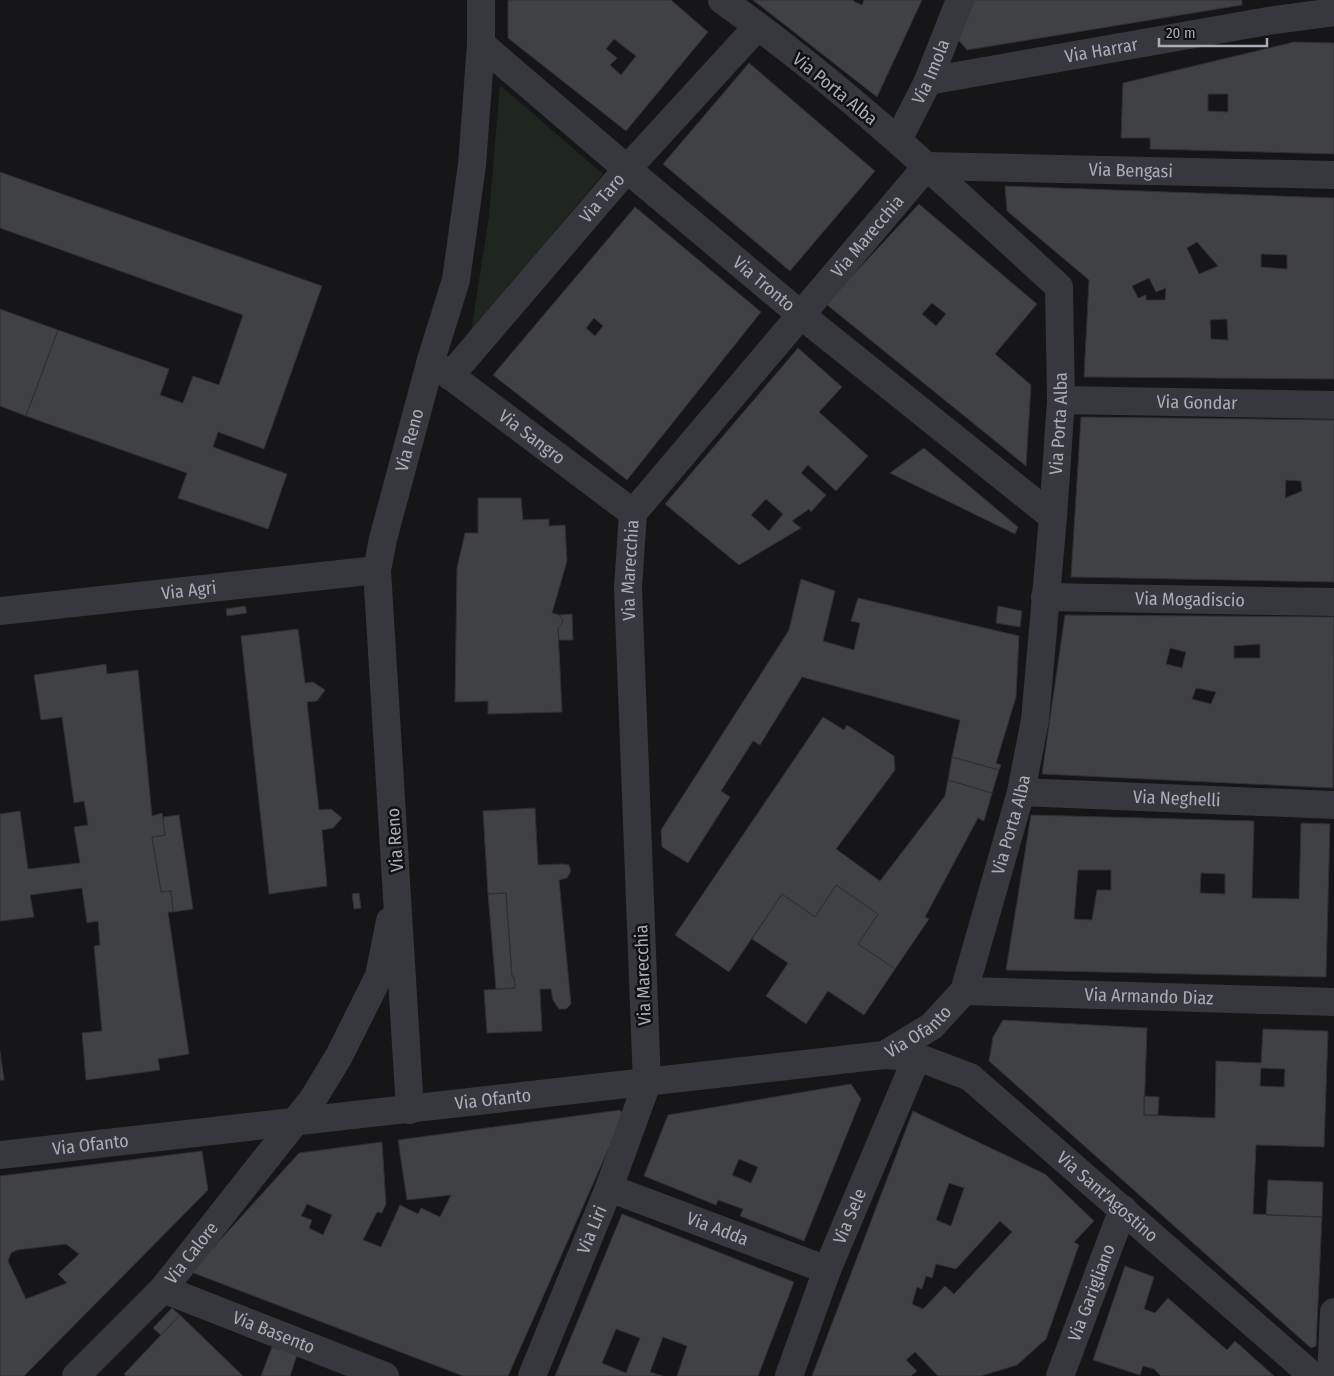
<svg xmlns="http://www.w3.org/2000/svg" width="1334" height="1376" font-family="'Fira Sans Condensed',sans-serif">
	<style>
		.green { fill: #1e261f }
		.building { fill: #404145; stroke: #303034; fill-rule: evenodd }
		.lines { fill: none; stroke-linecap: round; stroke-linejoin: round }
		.minor { stroke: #37383d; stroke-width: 28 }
		.labels { text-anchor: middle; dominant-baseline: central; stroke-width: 5; stroke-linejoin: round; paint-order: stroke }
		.street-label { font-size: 18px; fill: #a8adb8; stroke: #111113 }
	</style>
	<rect width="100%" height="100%" fill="#161618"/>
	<path class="green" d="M 500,85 L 603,174 L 471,332 L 489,216 Z"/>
	<path class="building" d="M 508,0 L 671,0 L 708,32 L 626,131 L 508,38 ZM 614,39 L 636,56 L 621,75 L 610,65 L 617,58 L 606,49 Z
		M 753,0 L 854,0 L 853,1 L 862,5 L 864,0 L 922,0 L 877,97 Z
		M 972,0 L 1242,0 L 1242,5 L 967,50 L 956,37 Z
		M 1294,42 L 1334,43 L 1334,154 L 1150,149 L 1150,138 L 1121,138 L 1123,83 ZM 1208,94 L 1228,94 L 1228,112 L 1208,111 Z
		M 749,63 L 875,171 L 790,271 L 663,164 Z
		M 0,172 L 322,286 L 264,449 L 218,432 L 213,447 L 287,474 L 268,529 L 178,498 L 187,473 L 26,416 L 58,330 L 169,369 L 160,395 L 183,403 L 193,376 L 219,385 L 243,315 L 0,228 Z
		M 1005,186 L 1334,198 L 1334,379 L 1084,377 L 1089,280 L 1007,211 ZM 1197,242 L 1218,266 L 1199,274 L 1187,248 ZM 1261,254 L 1287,255 L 1287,269 L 1261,267 ZM 1149,278 L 1156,292 L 1166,288 L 1165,300 L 1146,300 L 1146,295 L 1138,298 L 1132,286 ZM 1227,319 L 1228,340 L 1211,339 L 1210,320 Z
		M 919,204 L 1037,304 L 995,354 L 1031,385 L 1026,466 L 826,304 ZM 932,303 L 946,314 L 936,326 L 922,314 Z
		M 635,207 L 761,312 L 627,480 L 493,375 ZM 594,318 L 603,326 L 595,336 L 586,328 Z
		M 0,309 L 58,330 L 26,416 L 0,406 Z
		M 798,348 L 842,387 L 819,412 L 868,456 L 836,491 L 808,465 L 801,473 L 826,495 L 811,512 L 809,509 L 792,521 L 801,528 L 739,565 L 665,504 ZM 766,499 L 783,514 L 769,531 L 751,515 Z
		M 1081,417 L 1334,420 L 1334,582 L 1071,577 ZM 1286,480 L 1301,481 L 1302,491 L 1285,498 Z
		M 924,448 L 1018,527 L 1015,534 L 890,473 Z
		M 478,498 L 521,498 L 523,520 L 549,519 L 549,526 L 565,525 L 567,561 L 552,613 L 559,615 L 563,620 L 562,624 L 558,628 L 562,712 L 488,714 L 488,701 L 455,702 L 457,568 L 465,533 L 478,533 Z
		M 801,579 L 835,591 L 823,641 L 854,650 L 860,623 L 851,621 L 858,598 L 1019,636 L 1016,697 L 996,763 L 1001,765 L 999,770 L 952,757 L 960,720 L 802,677 L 760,745 L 753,741 L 721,791 L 730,797 L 688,863 L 662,847 L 661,830 L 789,630 Z
		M 245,606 L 247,613 L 227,616 L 226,609 Z
		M 998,606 L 1022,611 L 1020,627 L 996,623 Z
		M 572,614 L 573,640 L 559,640 L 558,628 L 562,624 L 563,620 L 559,615 Z
		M 1065,615 L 1334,617 L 1333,788 L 1042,774 ZM 1260,644 L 1260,658 L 1234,658 L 1234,646 ZM 1170,648 L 1186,652 L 1182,668 L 1166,664 ZM 1196,688 L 1216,692 L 1211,704 L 1192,699 Z
		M 298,629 L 305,683 L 313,682 L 325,690 L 317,701 L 307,702 L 319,810 L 331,809 L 342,818 L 333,828 L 322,830 L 327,886 L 269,894 L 241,636 Z
		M 106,664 L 107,674 L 138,670 L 152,816 L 162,813 L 165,835 L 152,837 L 161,892 L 171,891 L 173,912 L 168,912 L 189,1054 L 158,1059 L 160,1070 L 86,1080 L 82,1033 L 102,1031 L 94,946 L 100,945 L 98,921 L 87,923 L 82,888 L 30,895 L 34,917 L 0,921 L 0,814 L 20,811 L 28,869 L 80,863 L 74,827 L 88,825 L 84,801 L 74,803 L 62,717 L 41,720 L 34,675 Z
		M 823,717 L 844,730 L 847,725 L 894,756 L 895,770 L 836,849 L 880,881 L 945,796 L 948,780 L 992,793 L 984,821 L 978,818 L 925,917 L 929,919 L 895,969 L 858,944 L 878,914 L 836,885 L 815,917 L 782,894 L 729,972 L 675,935 Z
		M 952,757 L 999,770 L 992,793 L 948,780 Z
		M 535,808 L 538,865 L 563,864 L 569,865 L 571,871 L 567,878 L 559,880 L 571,1004 L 566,1009 L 559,1009 L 553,1000 L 551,989 L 540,989 L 542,1031 L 487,1033 L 484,990 L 515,988 L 514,977 L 512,977 L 506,893 L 488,894 L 483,811 Z
		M 179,815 L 193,909 L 173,912 L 171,891 L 161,892 L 152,837 L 165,835 L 163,817 Z
		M 1031,815 L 1254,821 L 1252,898 L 1299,899 L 1301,823 L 1330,824 L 1326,977 L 1006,970 ZM 1078,870 L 1111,870 L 1111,890 L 1097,890 L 1092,920 L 1074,919 ZM 1201,873 L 1225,874 L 1225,894 L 1200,893 Z
		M 836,885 L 878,914 L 858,944 L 895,969 L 864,1015 L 828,991 L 806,1024 L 766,996 L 788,963 L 752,939 L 782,894 L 815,917 Z
		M 359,893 L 361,908 L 354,909 L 352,894 Z
		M 506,893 L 512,977 L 514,977 L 515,988 L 496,989 L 488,894 Z
		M 1003,1020 L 1147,1028 L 1144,1115 L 1215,1118 L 1216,1061 L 1261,1063 L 1263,1029 L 1328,1031 L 1324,1147 L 1256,1145 L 1253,1214 L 1322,1217 L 1316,1346 L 1311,1348 L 989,1061 L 993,1037 ZM 1261,1068 L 1285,1069 L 1284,1087 L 1260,1086 Z
		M 0,1051 L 4,1080 L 0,1080 Z
		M 851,1084 L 861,1099 L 804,1241 L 740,1216 L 743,1209 L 718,1200 L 716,1205 L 644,1176 L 668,1115 ZM 739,1159 L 758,1167 L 751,1183 L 732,1175 Z
		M 1144,1096 L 1159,1097 L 1158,1115 L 1144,1115 Z
		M 620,1110 L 623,1116 L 508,1376 L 463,1376 L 191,1272 L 299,1153 L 382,1142 L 386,1204 L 382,1213 L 377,1212 L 363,1240 L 381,1247 L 400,1205 L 418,1214 L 421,1208 L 440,1217 L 451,1195 L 407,1200 L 398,1140 ZM 307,1204 L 332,1215 L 323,1235 L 309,1228 L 312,1220 L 301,1216 Z
		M 913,1111 L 1045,1174 L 1094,1221 L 1074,1242 L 1079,1245 L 1046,1339 L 1017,1365 L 981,1376 L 938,1376 L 915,1352 L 906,1360 L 917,1371 L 911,1376 L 812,1376 ZM 949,1183 L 964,1188 L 951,1226 L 936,1220 ZM 1000,1221 L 1012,1232 L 954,1294 L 945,1286 L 923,1309 L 912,1304 L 917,1287 L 922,1289 L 926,1276 L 932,1278 L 936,1264 L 956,1269 Z
		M 202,1151 L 208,1190 L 24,1376 L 0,1376 L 0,1176 ZM 66,1244 L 79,1254 L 58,1274 L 67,1283 L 26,1299 L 8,1261 L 11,1253 L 17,1250 Z
		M 1268,1180 L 1323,1182 L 1322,1217 L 1266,1215 Z
		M 622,1214 L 794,1282 L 758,1376 L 677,1376 L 687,1346 L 663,1337 L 650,1372 L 663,1376 L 555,1376 ZM 616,1329 L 640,1338 L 626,1373 L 602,1363 Z
		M 1125,1266 L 1154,1277 L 1144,1309 L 1155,1313 L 1168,1298 L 1227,1350 L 1235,1341 L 1274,1376 L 1161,1376 L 1154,1369 L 1143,1366 L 1140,1375 L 1093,1360 Z
		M 172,1308 L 180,1315 L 161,1335 L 153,1328 Z
		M 180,1315 L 243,1376 L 126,1376 L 124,1374 Z
		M 272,1347 L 297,1355 L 290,1376 L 261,1376 Z"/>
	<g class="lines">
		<g class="minor">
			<path id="s1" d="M 481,44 L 627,169 L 801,315 L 1053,517"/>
			<path id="s2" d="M 928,81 L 1268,21 L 1334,12"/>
			<path id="s3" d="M 898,140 L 928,81 L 960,0"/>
			<path id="s4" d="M 436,365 L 633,513"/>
			<path id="s5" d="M 450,376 L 627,169 L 758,26"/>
			<path id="s6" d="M 1061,400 L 1334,405"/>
			<path id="s7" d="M 1045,597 L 1334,602"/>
			<path id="s8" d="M 0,611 L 377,570"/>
			<path id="s9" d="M 1021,792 L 1334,805"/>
			<path id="s10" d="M 964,991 L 1334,1002"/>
			<path id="s11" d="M 884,1055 L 917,1057 L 970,1077 L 1313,1376"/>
			<path id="s12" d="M 410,1110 L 377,570 L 383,539 L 431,360 L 456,280 L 472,165 L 481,44 L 481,0"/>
			<path id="s13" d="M 0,1155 L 884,1055 L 932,1026 L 964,991 L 1021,792 L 1035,720 L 1053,517 L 1061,400 L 1059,287 C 950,187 842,85 722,0"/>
			<path id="s14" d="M 609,1188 L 827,1270"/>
			<path id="s15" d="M 163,1289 L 385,1376"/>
			<path id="s16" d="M 76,1376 L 163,1289 L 313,1099 L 339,1056 L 379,976 L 390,921"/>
			<path id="s17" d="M 532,1376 L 609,1188 L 647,1083 L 628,588 L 633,513 L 927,166 L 1334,175"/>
			<path id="s18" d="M 789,1376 L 827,1270 L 917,1057"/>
			<path id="s19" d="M 1060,1376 L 1123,1209"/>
			<path d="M 1331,1376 L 1334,1312"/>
		</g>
	</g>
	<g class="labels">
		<g class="street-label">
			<text stroke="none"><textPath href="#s2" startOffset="176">Via Harrar</textPath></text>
			<text stroke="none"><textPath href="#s3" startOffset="76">Via Imola</textPath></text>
			<text transform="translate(835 89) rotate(39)">Via Porta Alba</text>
			<text stroke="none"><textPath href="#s17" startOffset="1544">Via Bengasi</textPath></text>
			<text stroke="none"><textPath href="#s5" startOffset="234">Via Taro</textPath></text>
			<text stroke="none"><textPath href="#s17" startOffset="1248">Via Marecchia</textPath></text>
			<text stroke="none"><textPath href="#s1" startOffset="371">Via Tronto</textPath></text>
			<text stroke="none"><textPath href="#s6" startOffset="136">Via Gondar</textPath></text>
			<text stroke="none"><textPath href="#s13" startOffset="1571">Via Porta Alba</textPath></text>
			<text stroke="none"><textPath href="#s4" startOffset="120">Via Sangro</textPath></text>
			<text stroke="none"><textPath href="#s12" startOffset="675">Via Reno</textPath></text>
			<text stroke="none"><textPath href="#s17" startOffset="828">Via Marecchia</textPath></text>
			<text stroke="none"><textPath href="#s8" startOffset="190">Via Agri</textPath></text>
			<text stroke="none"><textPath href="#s7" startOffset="145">Via Mogadiscio</textPath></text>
			<text stroke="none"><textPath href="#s9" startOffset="156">Via Neghelli</textPath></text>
			<text stroke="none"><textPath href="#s13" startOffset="1166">Via Porta Alba</textPath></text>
			<text transform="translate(395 840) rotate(-94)">Via Reno</text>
			<text transform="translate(643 975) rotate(-92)">Via Marecchia</text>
			<text stroke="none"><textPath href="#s10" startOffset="185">Via Armando Diaz</textPath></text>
			<text stroke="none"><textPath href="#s13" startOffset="931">Via Ofanto</textPath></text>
			<text stroke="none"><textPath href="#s13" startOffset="496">Via Ofanto</textPath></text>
			<text stroke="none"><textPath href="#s13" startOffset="91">Via Ofanto</textPath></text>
			<text stroke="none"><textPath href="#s11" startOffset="272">Via Sant'Agostino</textPath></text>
			<text stroke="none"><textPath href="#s18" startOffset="171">Via Sele</textPath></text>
			<text stroke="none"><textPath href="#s14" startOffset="116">Via Adda</textPath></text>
			<text stroke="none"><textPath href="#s17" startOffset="158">Via Liri</textPath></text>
			<text stroke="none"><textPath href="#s16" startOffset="169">Via Calore</textPath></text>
			<text stroke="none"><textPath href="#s19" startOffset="89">Via Garigliano</textPath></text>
			<text stroke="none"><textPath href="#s15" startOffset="119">Via Basento</textPath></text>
		</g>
	</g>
	<path d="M1159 38v8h108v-8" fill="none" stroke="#a8adb8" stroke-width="2.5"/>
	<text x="1166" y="38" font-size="15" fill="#a8adb8" stroke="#111113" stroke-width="4" paint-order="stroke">20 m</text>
</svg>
